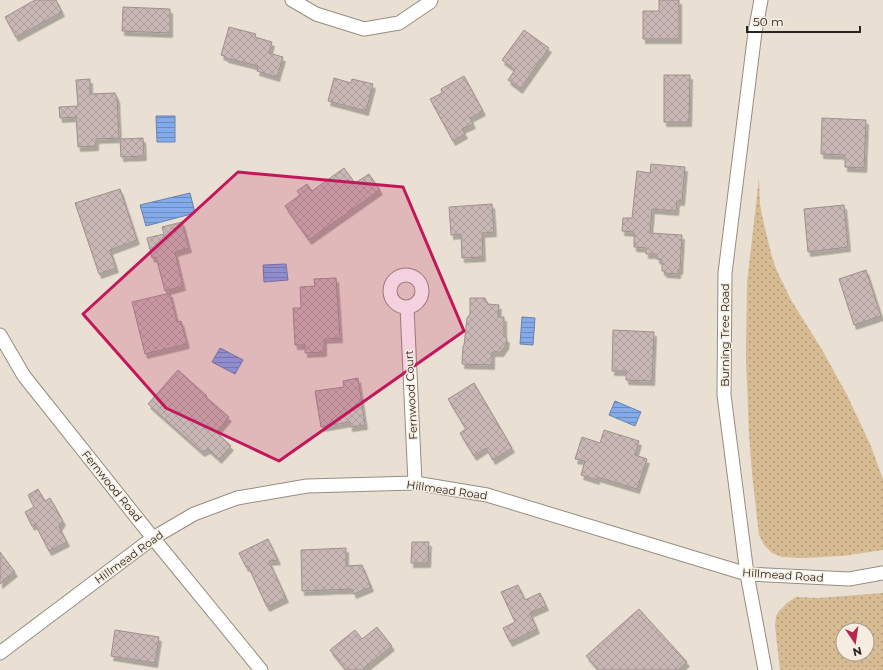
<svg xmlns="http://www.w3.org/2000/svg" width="883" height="670" font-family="Montserrat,sans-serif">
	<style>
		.grass { fill: url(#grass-dots); fill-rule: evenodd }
		.water { fill: url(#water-rules); stroke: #6882ad }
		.building { fill: url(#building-cross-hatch); stroke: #9f8f8d; filter: url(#shadow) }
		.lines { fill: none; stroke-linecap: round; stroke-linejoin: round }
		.minor-casing { stroke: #958d81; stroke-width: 15 }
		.minor { stroke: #fff; stroke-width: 13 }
		.marked { fill: #c2185b; fill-opacity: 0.2; stroke: #c2185b; stroke-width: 3; stroke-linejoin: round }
		.labels { text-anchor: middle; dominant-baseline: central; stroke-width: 3; stroke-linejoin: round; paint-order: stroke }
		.street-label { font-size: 11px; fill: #282420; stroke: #f6ede0 }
	</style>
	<defs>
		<pattern id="grass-dots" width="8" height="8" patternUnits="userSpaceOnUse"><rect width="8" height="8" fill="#d7bb92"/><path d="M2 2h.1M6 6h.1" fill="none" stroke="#ae9877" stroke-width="1.8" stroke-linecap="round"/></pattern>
		<pattern id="water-rules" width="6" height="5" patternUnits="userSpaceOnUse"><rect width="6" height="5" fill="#83abea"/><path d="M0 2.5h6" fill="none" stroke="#6b8bbd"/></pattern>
		<pattern id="building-cross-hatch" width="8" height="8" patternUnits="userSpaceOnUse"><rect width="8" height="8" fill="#c8b7b5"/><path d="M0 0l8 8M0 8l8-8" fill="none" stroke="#ac9d9b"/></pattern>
		<filter id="shadow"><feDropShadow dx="2.5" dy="4.5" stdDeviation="0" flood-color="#0004"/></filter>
	</defs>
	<rect width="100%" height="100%" fill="#e9e0d3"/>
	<path class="grass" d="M 759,178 L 760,204 L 763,220 L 771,253 L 776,269 L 791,300 L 821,348 L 847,395 L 870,444 L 883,479 L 883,550 L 842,556 L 803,558 L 782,557 L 772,553 L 764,545 L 759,535 L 752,473 L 749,435 L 746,359 L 747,283 Z
		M 883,593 L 883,670 L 780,670 L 775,626 L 776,616 L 779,611 L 787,603 L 796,597 L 819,598 ZM 843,630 L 867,630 L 867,654 L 843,654 Z"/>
	<path class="water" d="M 156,116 L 175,116 L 175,142 L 157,142 Z
		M 190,193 L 195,213 L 146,226 L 140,205 Z
		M 286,264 L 288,280 L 264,282 L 263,265 Z
		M 522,317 L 535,318 L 533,345 L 520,344 Z
		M 220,348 L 243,360 L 235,374 L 212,362 Z
		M 615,401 L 641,412 L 635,426 L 609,415 Z"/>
	<path class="building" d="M 35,0 L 56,0 L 62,12 L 16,37 L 5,17 Z
		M 659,0 L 679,0 L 679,39 L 643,39 L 643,11 L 659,11 Z
		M 123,7 L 170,9 L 170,33 L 122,31 Z
		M 229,27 L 256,34 L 255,37 L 272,42 L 269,53 L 283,57 L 277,77 L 257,71 L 258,66 L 226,58 L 226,57 L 221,55 Z
		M 524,30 L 549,48 L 520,89 L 508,80 L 515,70 L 502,60 Z
		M 664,75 L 690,75 L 689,122 L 664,122 Z
		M 464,76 L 483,111 L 470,118 L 473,124 L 462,129 L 465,134 L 453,141 L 430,99 L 442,93 L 441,89 Z
		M 334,78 L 351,83 L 352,79 L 373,84 L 366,111 L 328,101 Z
		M 90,79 L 90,94 L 115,93 L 117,98 L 119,138 L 96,139 L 96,146 L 78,147 L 76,117 L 60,118 L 59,107 L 78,106 L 76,80 Z
		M 822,118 L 866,120 L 864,168 L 845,167 L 845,155 L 821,154 Z
		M 143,138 L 144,156 L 121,157 L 120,139 Z
		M 651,164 L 685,167 L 682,201 L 677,201 L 676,211 L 652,209 L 650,233 L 682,235 L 680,270 L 678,270 L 678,274 L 664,273 L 665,271 L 662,271 L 662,260 L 657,259 L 657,254 L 646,254 L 646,248 L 634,247 L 634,232 L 622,231 L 623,218 L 632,218 L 637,171 L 650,173 Z
		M 344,168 L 355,183 L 369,174 L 380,190 L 309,240 L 285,206 L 300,195 L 297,191 L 307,184 L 312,191 Z
		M 120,189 L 137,240 L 110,250 L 116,268 L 99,274 L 75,203 Z
		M 492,204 L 494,232 L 482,233 L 483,257 L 462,258 L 461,234 L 451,235 L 449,207 Z
		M 844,205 L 848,247 L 808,252 L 804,209 Z
		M 182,222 L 189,248 L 175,252 L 183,286 L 165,291 L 156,257 L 152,258 L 147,238 L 164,234 L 162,227 Z
		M 866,270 L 881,316 L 854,325 L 839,279 Z
		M 336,278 L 340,338 L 324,339 L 324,352 L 305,353 L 305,345 L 295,345 L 293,308 L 301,308 L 300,287 L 315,286 L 314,279 Z
		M 170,293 L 177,322 L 181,321 L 187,344 L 145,354 L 132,302 Z
		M 470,298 L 485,298 L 488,304 L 499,305 L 498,317 L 504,317 L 504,336 L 507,339 L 506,345 L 501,352 L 492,352 L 492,365 L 462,364 L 463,346 L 464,345 L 467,318 L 470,314 Z
		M 613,330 L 654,332 L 652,381 L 626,380 L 626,371 L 612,371 Z
		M 178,370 L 207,396 L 206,397 L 229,417 L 216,432 L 231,446 L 219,459 L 208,449 L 202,452 L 148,404 Z
		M 358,378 L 365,425 L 350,427 L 350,422 L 321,427 L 315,391 L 344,387 L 343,381 Z
		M 474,383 L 512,448 L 493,460 L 486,448 L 474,456 L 460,433 L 466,429 L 448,399 Z
		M 604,430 L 639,441 L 635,455 L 647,459 L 637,489 L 597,477 L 597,480 L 581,475 L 585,461 L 575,459 L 582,437 L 600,443 Z
		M 38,489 L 45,501 L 50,498 L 63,521 L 59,527 L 67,542 L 49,551 L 35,524 L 32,526 L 25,512 L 34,507 L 28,495 Z
		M 268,539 L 278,560 L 269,561 L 286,598 L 267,607 L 248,566 L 246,567 L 239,553 Z
		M 412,542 L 429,542 L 428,563 L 411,563 Z
		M 346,548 L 346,566 L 362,565 L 371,587 L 354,594 L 352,589 L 302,591 L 301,550 Z
		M 0,552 L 15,572 L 0,584 Z
		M 518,585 L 525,600 L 540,593 L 546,606 L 530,613 L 537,629 L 510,642 L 503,628 L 515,622 L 501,592 Z
		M 639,609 L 687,662 L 678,670 L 599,670 L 586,656 Z
		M 377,627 L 392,646 L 362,670 L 346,670 L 330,650 L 355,630 L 362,639 Z
		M 115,630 L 159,637 L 155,663 L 111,656 Z"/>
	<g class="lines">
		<g class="minor-casing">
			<path id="minor" d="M 292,0 L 316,14 L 364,29 L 399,23 L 430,2 L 431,0
				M 761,0 L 755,32 L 725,273 L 724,395 L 747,574 L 765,670
				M390 291a16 16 0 1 1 32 0a16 16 0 1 1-32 0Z
				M 407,307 L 415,483
				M 0,335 L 24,376 L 153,538 L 261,670
				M 0,653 L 153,538 L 194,514 L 237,498 L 307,486 L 415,483 L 487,495 L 747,574 L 849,579 L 883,573"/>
		</g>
		<use href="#minor" class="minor"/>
	</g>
	<path class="marked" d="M 238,172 L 403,187 L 464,331 L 279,461 L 166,408 L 83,314 Z"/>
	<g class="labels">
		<g class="street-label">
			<text transform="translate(725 335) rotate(-90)">Burning Tree Road</text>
			<text transform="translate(411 395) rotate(-93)">Fernwood Court</text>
			<text transform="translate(112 486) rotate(51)">Fernwood Road</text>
			<text transform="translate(447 490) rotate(8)">Hillmead Road</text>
			<text transform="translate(129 557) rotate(-36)">Hillmead Road</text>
			<text transform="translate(783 575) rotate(4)">Hillmead Road</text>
		</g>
	</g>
	<g transform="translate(855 642) rotate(167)"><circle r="19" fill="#f6ede0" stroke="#a49d93"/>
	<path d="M0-3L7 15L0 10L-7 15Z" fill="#b6254d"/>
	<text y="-6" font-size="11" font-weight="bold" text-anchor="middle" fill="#282420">N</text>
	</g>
	<path d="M747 26v6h113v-6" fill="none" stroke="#282420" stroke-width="2"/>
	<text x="753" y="26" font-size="12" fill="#282420" stroke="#f6ede0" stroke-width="3" paint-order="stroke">50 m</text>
</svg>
